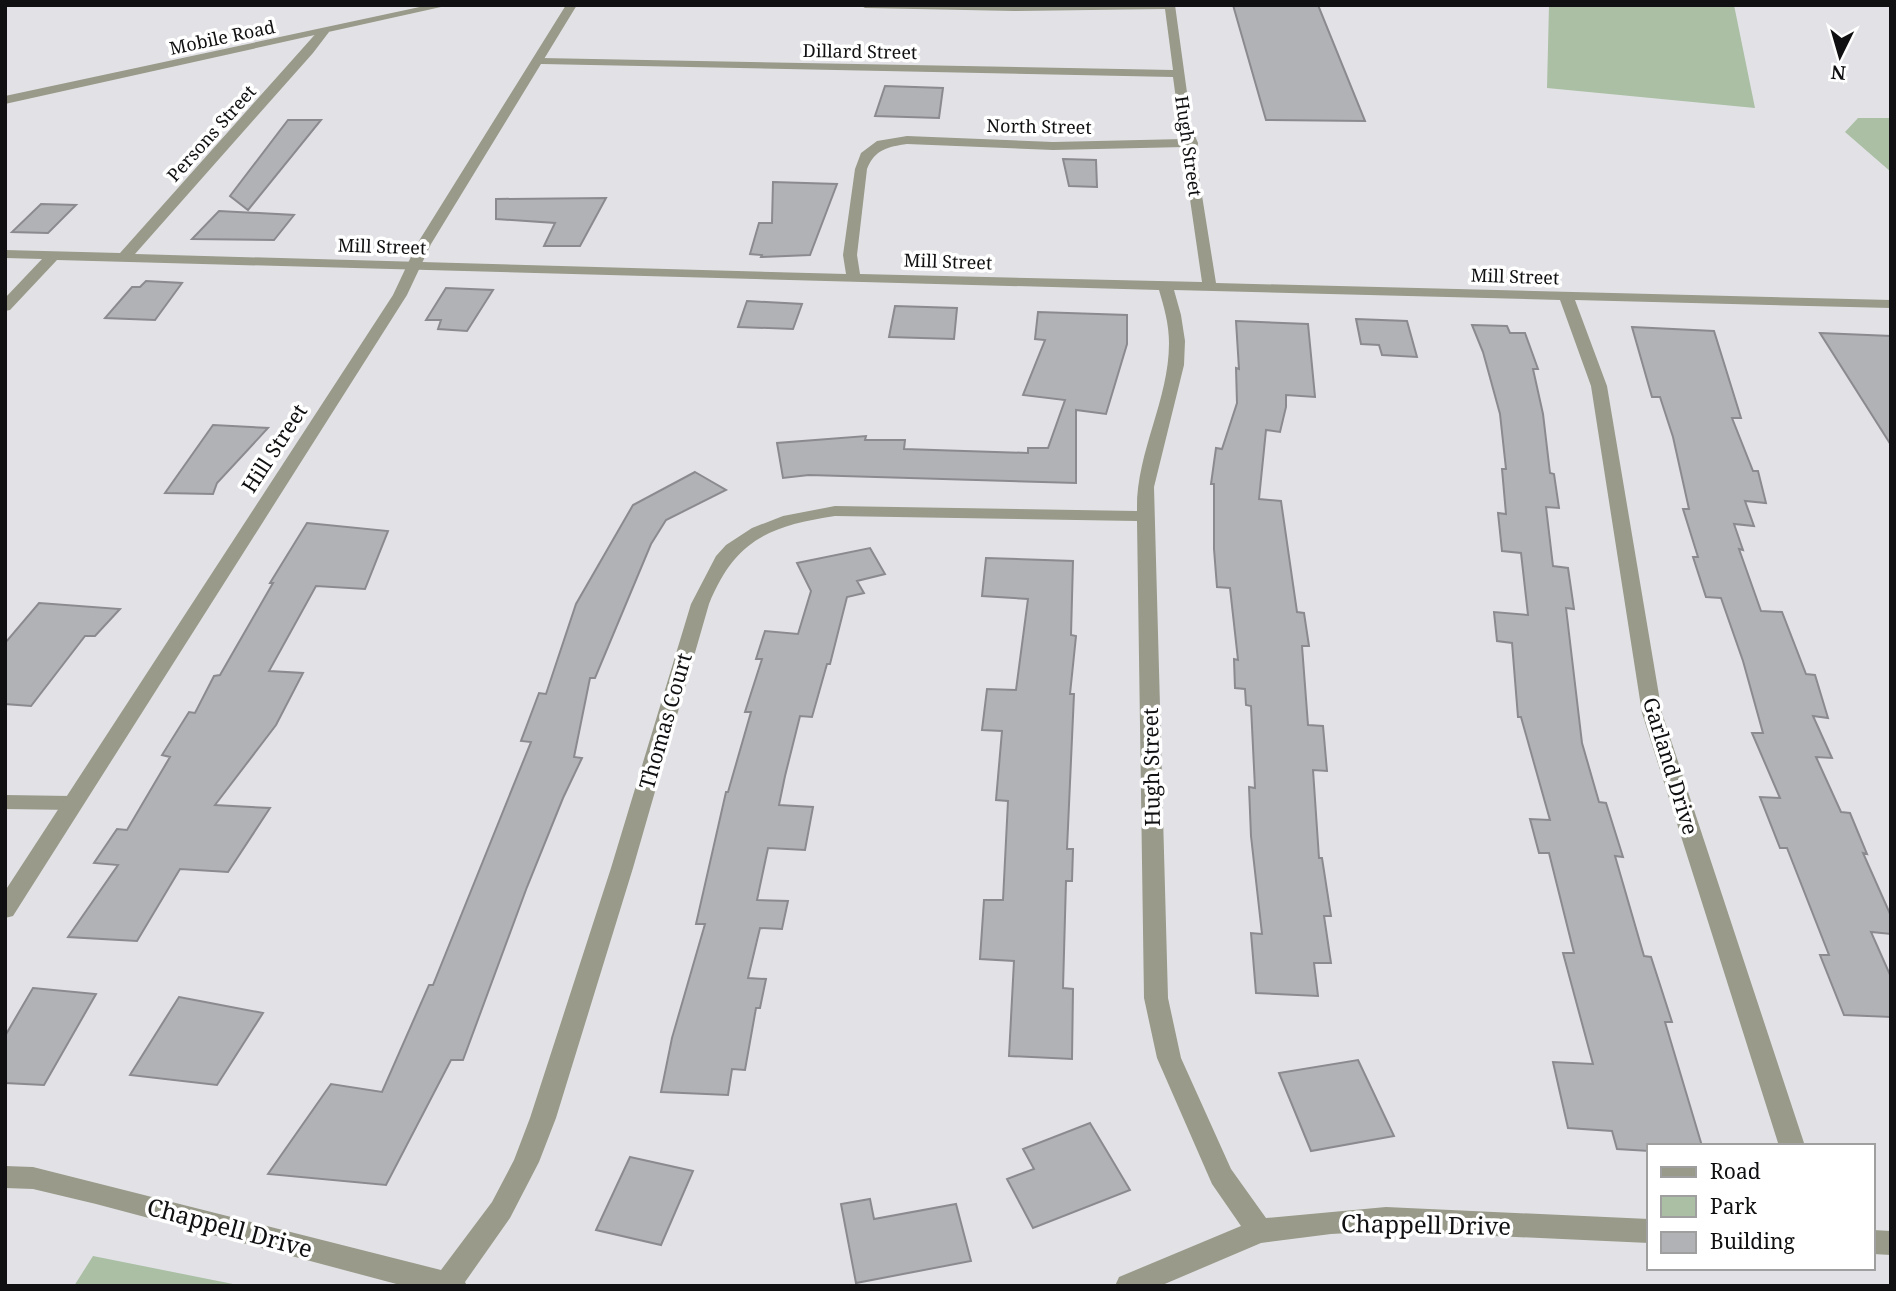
<svg xmlns="http://www.w3.org/2000/svg" width="1896" height="1291" font-family="'Noto Serif',serif">
	<style>
		.green { fill: #aabfa4 }
		.building { fill: #b1b2b5; stroke: #8b8b8f; stroke-width: 2 }
		.lines { fill: none; stroke-linecap: round; stroke-linejoin: round }
		.minor { fill: #999a8a; fill-rule: evenodd }
		.tertiary { fill: #999a8a; fill-rule: evenodd }
		.labels { text-anchor: middle; dominant-baseline: central; stroke-width: 7; stroke-linejoin: round; paint-order: stroke }
		.far-street-label { font-size: 18px; fill: #101012; stroke: #fff }
		.street-label { font-size: 21px; fill: #101012; stroke: #fff }
		.near-street-label { font-size: 24px; fill: #101012; stroke: #fff }
	</style>
	<rect width="100%" height="100%" fill="#e2e2e6"/>
	<path class="green" d="M 1549,5 L 1734,5 L 1755,108 L 1547,88 Z
		M 1858,118 L 1891,118 L 1891,172 L 1845,132 Z
		M 93,1256 L 243,1286 L 74,1286 Z"/>
	<path class="building" d="M 1233,5 L 1318,5 L 1365,121 L 1266,120 Z
		M 885,86 L 943,88 L 939,118 L 875,116 Z
		M 288,120 L 321,120 L 248,210 L 230,196 Z
		M 1063,159 L 1096,160 L 1097,187 L 1069,186 Z
		M 773,182 L 837,184 L 810,255 L 761,257 L 762,255 L 750,254 L 759,223 L 772,223 Z
		M 606,198 L 580,246 L 544,246 L 555,223 L 496,219 L 496,199 Z
		M 41,204 L 76,205 L 48,233 L 12,232 Z
		M 219,211 L 294,215 L 274,240 L 192,239 Z
		M 146,281 L 182,283 L 155,320 L 105,318 L 132,287 L 140,287 Z
		M 446,288 L 493,290 L 467,331 L 438,329 L 441,320 L 426,320 Z
		M 747,301 L 802,304 L 793,329 L 738,327 Z
		M 895,306 L 957,308 L 954,339 L 889,337 Z
		M 1038,312 L 1127,315 L 1127,344 L 1106,414 L 1076,410 L 1076,483 L 809,475 L 783,478 L 777,443 L 866,436 L 865,440 L 905,440 L 904,449 L 1028,453 L 1028,448 L 1048,448 L 1065,400 L 1023,395 L 1045,340 L 1035,339 Z
		M 1356,319 L 1407,321 L 1417,357 L 1382,355 L 1379,345 L 1361,344 Z
		M 1236,321 L 1308,324 L 1315,397 L 1286,395 L 1286,407 L 1280,432 L 1266,430 L 1259,499 L 1281,501 L 1297,612 L 1304,613 L 1309,646 L 1302,646 L 1308,725 L 1323,726 L 1327,771 L 1313,770 L 1319,858 L 1322,858 L 1331,916 L 1324,916 L 1331,963 L 1314,963 L 1318,996 L 1256,993 L 1251,933 L 1262,934 L 1251,836 L 1249,787 L 1255,788 L 1251,706 L 1246,705 L 1245,689 L 1235,688 L 1234,659 L 1238,660 L 1230,588 L 1217,587 L 1214,549 L 1214,484 L 1211,484 L 1216,448 L 1222,449 L 1237,403 L 1236,368 L 1239,369 Z
		M 1472,325 L 1507,326 L 1510,333 L 1525,333 L 1538,369 L 1533,369 L 1543,414 L 1550,473 L 1554,474 L 1559,508 L 1546,507 L 1553,566 L 1568,568 L 1574,609 L 1566,608 L 1582,743 L 1599,802 L 1606,803 L 1623,857 L 1615,856 L 1644,956 L 1651,957 L 1672,1022 L 1665,1022 L 1702,1146 L 1649,1146 L 1649,1151 L 1617,1149 L 1612,1131 L 1568,1128 L 1553,1062 L 1593,1064 L 1563,953 L 1574,953 L 1549,853 L 1539,853 L 1530,819 L 1550,820 L 1521,717 L 1518,717 L 1512,643 L 1497,641 L 1494,612 L 1528,615 L 1521,553 L 1502,551 L 1498,513 L 1506,514 L 1502,469 L 1506,469 L 1500,414 L 1483,352 Z
		M 1632,327 L 1714,331 L 1741,418 L 1732,418 L 1753,471 L 1758,471 L 1766,503 L 1745,501 L 1754,526 L 1734,524 L 1743,550 L 1739,549 L 1761,611 L 1782,612 L 1806,674 L 1815,675 L 1828,718 L 1813,716 L 1832,758 L 1816,757 L 1841,812 L 1850,813 L 1867,854 L 1863,853 L 1891,916 L 1891,934 L 1871,932 L 1891,977 L 1891,1017 L 1844,1015 L 1820,955 L 1829,955 L 1787,848 L 1780,848 L 1760,797 L 1780,798 L 1752,733 L 1763,733 L 1743,661 L 1721,598 L 1706,597 L 1693,557 L 1698,557 L 1683,509 L 1689,509 L 1673,437 L 1660,397 L 1652,397 Z
		M 1820,333 L 1891,336 L 1891,445 Z
		M 213,425 L 268,428 L 217,483 L 213,494 L 165,493 Z
		M 695,472 L 726,490 L 666,520 L 651,544 L 595,678 L 590,678 L 574,757 L 582,758 L 563,798 L 527,887 L 463,1060 L 451,1060 L 386,1185 L 268,1174 L 331,1084 L 382,1092 L 429,985 L 433,985 L 531,742 L 521,741 L 539,693 L 546,694 L 576,604 L 633,505 Z
		M 307,523 L 388,531 L 365,589 L 316,586 L 269,671 L 303,673 L 276,725 L 215,805 L 270,808 L 228,872 L 180,869 L 137,941 L 68,937 L 118,865 L 94,863 L 117,829 L 127,830 L 170,757 L 162,755 L 189,712 L 195,713 L 214,676 L 220,675 L 273,583 L 270,583 Z
		M 870,548 L 885,574 L 857,581 L 864,593 L 847,597 L 830,664 L 827,664 L 812,717 L 800,716 L 785,776 L 779,805 L 813,807 L 805,850 L 768,848 L 757,900 L 788,901 L 782,929 L 760,928 L 748,978 L 766,979 L 760,1008 L 756,1008 L 745,1070 L 732,1069 L 728,1095 L 661,1092 L 672,1038 L 705,924 L 696,924 L 726,792 L 728,792 L 751,712 L 745,712 L 762,659 L 756,659 L 765,631 L 798,634 L 811,591 L 797,563 Z
		M 986,558 L 1073,561 L 1071,635 L 1076,636 L 1070,694 L 1074,694 L 1067,849 L 1073,849 L 1072,881 L 1066,881 L 1063,988 L 1073,989 L 1072,1059 L 1009,1056 L 1014,961 L 980,959 L 984,900 L 1003,900 L 1008,801 L 996,800 L 1002,731 L 982,730 L 987,689 L 1016,690 L 1028,599 L 982,596 Z
		M 39,603 L 120,609 L 95,636 L 85,636 L 31,706 L 5,704 L 5,643 Z
		M 33,988 L 96,994 L 44,1085 L 5,1083 L 5,1036 Z
		M 179,997 L 263,1013 L 217,1085 L 130,1075 Z
		M 1358,1060 L 1394,1136 L 1311,1151 L 1279,1073 Z
		M 1090,1123 L 1130,1190 L 1033,1228 L 1007,1179 L 1034,1169 L 1023,1149 Z
		M 630,1157 L 693,1171 L 661,1245 L 596,1230 Z
		M 870,1199 L 874,1219 L 956,1204 L 971,1261 L 856,1283 L 841,1204 Z"/>
	<g class="lines">
		<path class="minor" d="M 860,5 L 1175,5 L 1192,129 L 1198,143 L 1196,158 L 1216,283 L 1891,300 L 1891,308 L 1575,300 L 1607,386 L 1662,713 L 1805,1146 L 1779,1146 L 1642,713 L 1591,386 L 1560,300 L 1174,290 L 1181,315 L 1185,341 L 1184,365 L 1154,487 L 1168,998 L 1181,1058 L 1231,1169 L 1266,1218 L 1386,1207 L 1649,1219 L 1649,1243 L 1386,1231 L 1331,1234 L 1261,1243 L 1160,1286 L 1115,1286 L 1119,1277 L 1241,1226 L 1212,1184 L 1157,1058 L 1144,998 L 1137,521 L 835,516 C 769,526 735,540 709,604 L 633,868 L 556,1118 L 539,1162 L 510,1218 L 465,1282 L 467,1286 L 404,1286 L 96,1204 L 33,1189 L 5,1188 L 5,1166 L 33,1167 L 441,1270 L 492,1202 L 514,1160 L 530,1118 L 611,868 L 691,604 L 716,556 L 726,545 L 752,528 L 783,516 L 835,506 L 1137,511 C 1136,452 1169,401 1169,343 C 1169,324 1164,307 1159,290 L 57,260 L 10,310 L 5,311 L 5,298 L 42,259 L 5,258 L 5,250 L 120,253 L 319,30 L 323,29 L 329,32 L 313,53 L 135,254 L 846,274 L 843,255 L 855,169 L 861,153 L 877,141 L 907,136 L 1053,142 L 1184,139 L 1180,129 L 1173,77 L 541,64 L 535,61 L 541,58 L 1173,70 L 1165,9 L 1015,11 L 865,8 ZM 907,144 L 1053,150 L 1185,147 L 1184,158 L 1202,282 L 860,274 L 857,255 L 867,169 C 875,149 888,147 907,144 Z
			M 5,795 L 72,796 L 80,798 L 83,803 L 80,808 L 72,810 L 5,809 Z
			M 1873,1230 L 1891,1231 L 1891,1255 L 1873,1254 Z"/>
		<path class="tertiary" d="M 429,5 L 450,5 L 5,104 L 5,96 Z
			M 566,5 L 577,5 L 431,244 L 407,295 L 13,916 L 5,918 L 5,891 L 393,295 L 417,244 Z"/>
	</g>
	<g class="labels">
		<g class="far-street-label">
			<text transform="translate(222 37) rotate(-12)">Mobile Road</text>
			<text transform="translate(860 51) rotate(1)">Dillard Street</text>
			<text transform="translate(1039 126) rotate(1)">North Street</text>
			<text transform="translate(211 133) rotate(-48)">Persons Street</text>
			<text transform="translate(1189 146) rotate(82)">Hugh Street</text>
			<text transform="translate(382 246) rotate(2)">Mill Street</text>
			<text transform="translate(948 261) rotate(2)">Mill Street</text>
			<text transform="translate(1515 276) rotate(2)">Mill Street</text>
		</g>
		<g class="street-label">
			<text transform="translate(274 448) rotate(-57)">Hill Street</text>
			<text transform="translate(665 721) rotate(-74)">Thomas Court</text>
			<text transform="translate(1671 766) rotate(73)">Garland Drive</text>
			<text transform="translate(1151 767) rotate(-91)">Hugh Street</text>
		</g>
		<g class="near-street-label">
			<text transform="translate(1426 1224) rotate(1)">Chappell Drive</text>
			<text transform="translate(230 1227) rotate(15)">Chappell Drive</text>
		</g>
	</g>
	<rect width="1896" height="1291" fill="none" stroke="#101012" stroke-width="14"/>
	<rect x="1647" y="1144" width="228" height="126" fill="#ffffff" stroke="#9f9fa0" stroke-width="2"/>
	<rect x="1661" y="1167" width="35" height="10" fill="#999a8a" stroke="#9f9fa0" stroke-width="2"/>
	<text x="1710" y="1179" font-size="21" fill="#101012">Road</text>
	<rect x="1661" y="1196" width="35" height="21" fill="#aabfa4" stroke="#9f9fa0" stroke-width="2"/>
	<text x="1710" y="1214" font-size="21" fill="#101012">Park</text>
	<rect x="1661" y="1232" width="35" height="21" fill="#b1b2b5" stroke="#9f9fa0" stroke-width="2"/>
	<text x="1710" y="1249" font-size="21" fill="#101012">Building</text>
	<g transform="translate(1840 56) rotate(185)" stroke="#ffffff" stroke-width="5" paint-order="stroke">
	<path d="M0-5L12 26L0 18L-12 26Z" fill="#101012"/>
	<text y="-10" font-size="19" font-weight="bold" text-anchor="middle" fill="#101012">N</text>
	</g>
</svg>
